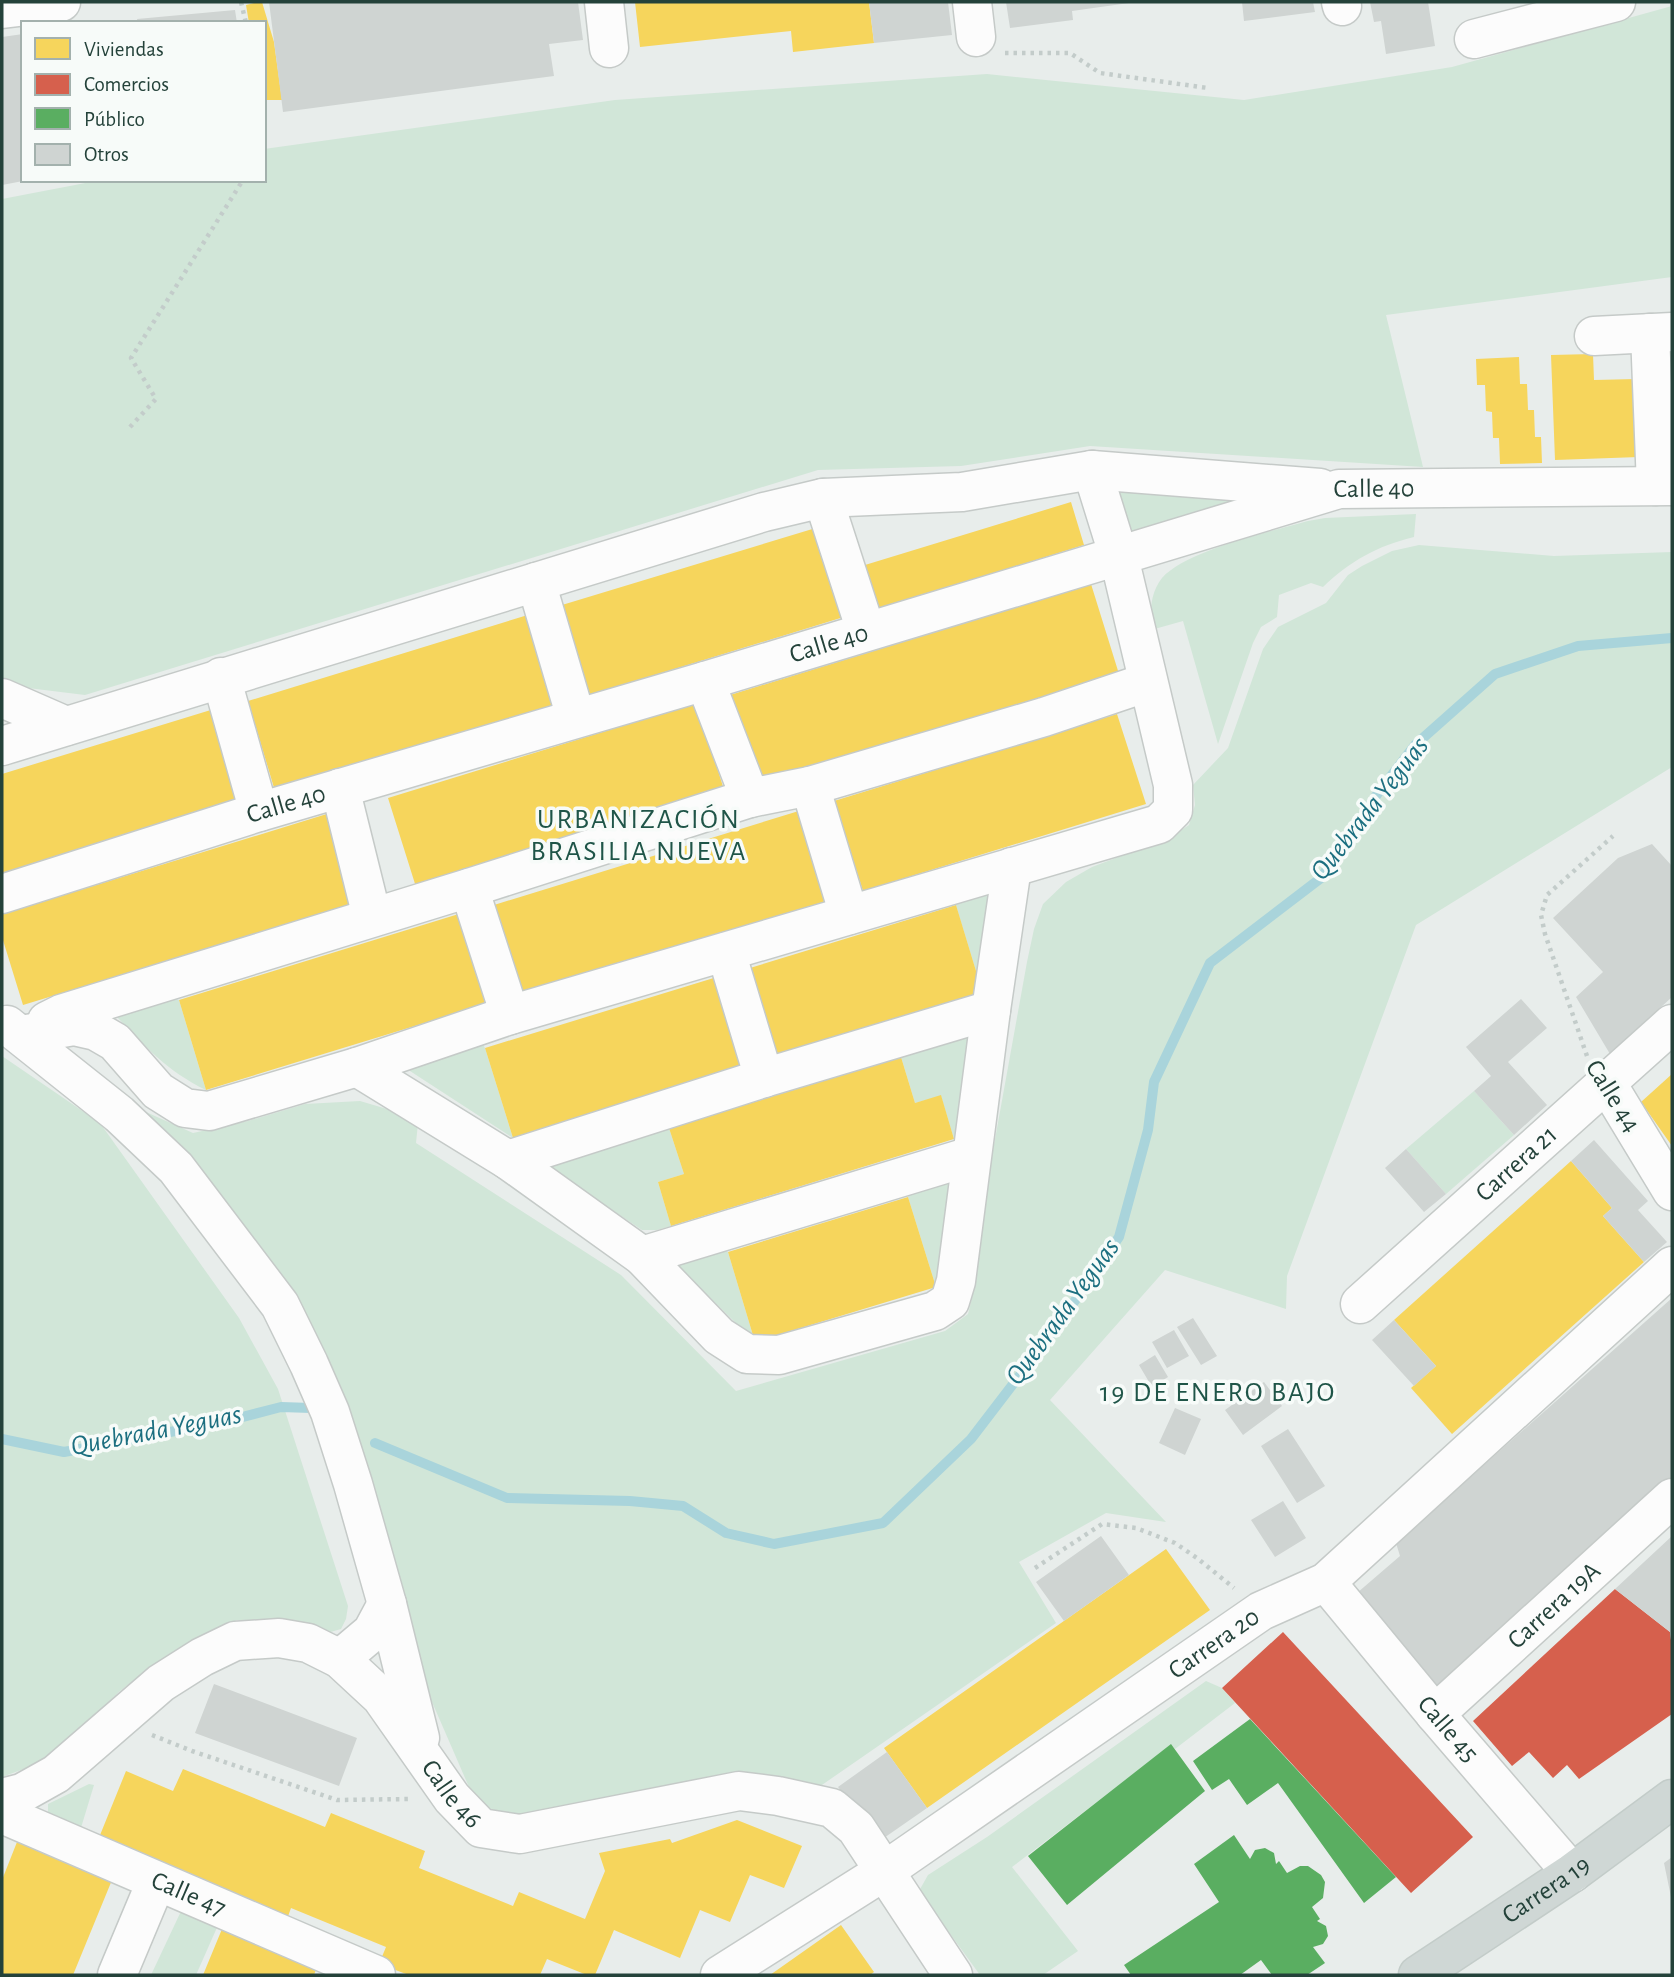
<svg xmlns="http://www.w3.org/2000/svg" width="1674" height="1977" font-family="'Alegreya Sans',sans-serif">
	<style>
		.green { fill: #d1e6d8 }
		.homes { fill: #f6d55c }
		.shops { fill: #d6604d }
		.public { fill: #5aae61 }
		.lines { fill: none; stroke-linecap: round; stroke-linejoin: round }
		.stream { stroke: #a9d4db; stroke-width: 10 }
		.building { fill: #cfd4d2 }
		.minor-casing { stroke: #c5cac8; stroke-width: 41 }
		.major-casing { stroke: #c3ccc9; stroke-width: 41 }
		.path { stroke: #c3ccca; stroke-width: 4.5; stroke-dasharray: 3.5 5; stroke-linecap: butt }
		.minor { stroke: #fcfcfc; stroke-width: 38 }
		.major { stroke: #cfd7d5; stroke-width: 38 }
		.labels { text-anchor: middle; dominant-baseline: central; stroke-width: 7; stroke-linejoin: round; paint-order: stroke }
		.street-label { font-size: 26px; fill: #24423a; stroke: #f7fbf9 }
		.water-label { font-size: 28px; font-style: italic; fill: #1c6f80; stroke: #f7fbf9 }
		.neighbourhood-label { font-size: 28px; letter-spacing: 2px; fill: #1f5548; stroke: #f7fbf9 }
	</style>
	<rect width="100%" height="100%" fill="#e8edeb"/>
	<path class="green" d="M 1672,6 L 1672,277 L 1386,315 L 1423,467 L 1090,446 L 961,466 L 818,470 L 85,695 L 28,688 L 2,678 L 2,199 L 101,180 L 264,180 L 264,149 L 615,100 L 987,74 L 1244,100 L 1452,67 Z
		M 1120,484 L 1230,498 L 1232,508 L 1133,537 L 1112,492 Z
		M 1416,514 L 1414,537 C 1377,546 1350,561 1323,587 L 1311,583 L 1279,595 L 1277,617 L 1261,627 L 1253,643 L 1218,744 L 1183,621 L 1151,630 C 1150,612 1150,593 1162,578 C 1187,550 1270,532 1308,521 L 1325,518 Z
		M 1419,545 L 1554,556 L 1672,552 L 1672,767 L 1416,925 L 1287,1276 L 1286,1309 L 1165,1270 L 1050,1400 L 1166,1522 L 1106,1513 L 1019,1562 L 1056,1623 L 806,1796 L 588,1807 L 501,1817 L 472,1794 L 396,1619 L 319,1360 L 137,1108 L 193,1133 L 248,1121 L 305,1104 L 360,1101 L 387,1109 L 418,1123 L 416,1143 L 621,1275 L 736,1391 L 945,1331 L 968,1314 L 976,1282 L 992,1156 L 1027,962 L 1034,929 L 1043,904 L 1066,882 L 1092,867 L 1169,838 L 1189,825 L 1195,805 L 1193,785 L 1228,748 L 1263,649 L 1278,627 L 1326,603 L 1348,575 L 1362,566 L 1392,551 Z
		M 988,890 L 996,901 L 983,994 L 954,899 Z
		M 170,997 L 179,1000 L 206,1090 C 167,1071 147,1048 117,1017 Z
		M 968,1033 L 973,1038 L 954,1139 L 941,1096 L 915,1103 L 901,1057 Z
		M 481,1041 L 485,1048 L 513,1138 L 410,1071 L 410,1064 Z
		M 2,1056 L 100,1123 L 239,1318 L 278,1389 L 348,1606 L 346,1619 L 341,1629 L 327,1633 L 266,1621 L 237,1620 L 196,1638 L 153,1665 L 120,1691 L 48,1760 L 2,1777 Z
		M 1474,1091 L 1514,1135 L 1446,1194 L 1406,1149 Z
		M 669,1128 L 684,1174 L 658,1182 L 671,1226 L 657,1230 L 642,1230 L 547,1166 Z
		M 949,1181 L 936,1287 L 908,1197 L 911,1191 Z
		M 722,1249 L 728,1252 L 755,1342 L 678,1266 L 683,1261 Z
		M 1206,1681 L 1222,1688 L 1235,1703 L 1175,1749 L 1171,1745 L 1012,1867 L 1078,1951 L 1043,1975 L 980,1975 L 919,1891 L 928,1875 L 987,1837 Z
		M 89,1784 L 94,1785 L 80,1831 L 48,1815 L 48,1804 Z
		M 183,1907 L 219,1923 L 196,1975 L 151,1975 Z"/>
	<path class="homes" d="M 258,2 L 262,2 L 274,42 L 282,100 L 264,100 L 264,23 L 249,23 L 246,5 Z
		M 635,2 L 869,2 L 874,43 L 793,52 L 791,31 L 640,47 Z
		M 1593,354 L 1594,380 L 1636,379 L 1639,457 L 1555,460 L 1551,355 Z
		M 1519,357 L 1520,384 L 1527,384 L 1528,410 L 1534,410 L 1535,437 L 1541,437 L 1542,463 L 1500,464 L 1499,438 L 1493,438 L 1492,412 L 1486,411 L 1485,385 L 1477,385 L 1476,359 Z
		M 1071,502 L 1084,545 L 878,609 L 865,565 Z
		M 819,527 L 847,616 L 590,695 L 562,605 Z
		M 1091,584 L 1119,674 L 759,785 L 730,695 Z
		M 531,614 L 558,704 L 275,791 L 248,701 Z
		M 697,703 L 725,793 L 416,887 L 388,798 Z
		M 214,709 L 242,799 L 2,873 L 2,774 Z
		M 1117,714 L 1146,804 L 863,891 L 834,801 Z
		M 802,810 L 830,900 L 521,995 L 494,905 Z
		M 330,813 L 358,903 L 23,1005 L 2,937 L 2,914 Z
		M 956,905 L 983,994 L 777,1057 L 750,968 Z
		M 462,913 L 490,1003 L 206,1090 L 179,1000 Z
		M 717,977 L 745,1067 L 513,1138 L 485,1048 Z
		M 901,1057 L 915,1103 L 941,1095 L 954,1139 L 671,1226 L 658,1182 L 684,1174 L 669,1128 Z
		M 1672,1074 L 1672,1146 L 1641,1102 Z
		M 1571,1161 L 1612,1208 L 1603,1216 L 1644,1262 L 1452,1434 L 1411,1388 L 1436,1366 L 1394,1320 Z
		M 908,1197 L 936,1287 L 755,1342 L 728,1252 Z
		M 1166,1549 L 1210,1610 L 927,1808 L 884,1748 Z
		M 183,1769 L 325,1827 L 331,1813 L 425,1851 L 419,1868 L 513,1906 L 519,1892 L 585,1919 L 605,1871 L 599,1853 L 670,1839 L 672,1843 L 737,1820 L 802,1846 L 784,1888 L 750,1875 L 730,1922 L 700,1910 L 680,1958 L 614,1930 L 595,1975 L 587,1975 L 547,1959 L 540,1975 L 409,1975 L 379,1964 L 386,1947 L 291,1908 L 286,1922 L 96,1845 L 126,1771 L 173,1791 Z
		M 17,1842 L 112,1880 L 73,1975 L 2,1975 L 2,1880 Z
		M 841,1925 L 874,1972 L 870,1975 L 770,1975 Z
		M 222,1929 L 317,1967 L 314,1975 L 203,1975 Z"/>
	<path class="shops" d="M 1615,1589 L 1670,1632 L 1672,1648 L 1672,1714 L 1579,1779 L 1567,1765 L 1553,1778 L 1529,1752 L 1512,1766 L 1473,1721 Z
		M 1283,1632 L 1473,1837 L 1411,1893 L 1222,1688 Z"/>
	<path class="public" d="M 1250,1719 L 1396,1877 L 1364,1903 L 1278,1783 L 1247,1805 L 1229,1779 L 1212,1790 L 1193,1761 Z
		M 1171,1744 L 1205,1791 L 1067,1905 L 1028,1856 Z
		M 1234,1835 L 1250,1859 L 1255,1850 L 1265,1848 L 1274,1853 L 1276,1864 L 1279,1861 L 1287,1873 L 1300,1866 L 1308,1866 L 1321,1875 L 1325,1882 L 1323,1898 L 1312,1907 L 1320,1919 L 1317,1921 L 1326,1926 L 1328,1936 L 1323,1944 L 1313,1947 L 1325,1963 L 1307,1975 L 1272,1975 L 1261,1960 L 1240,1975 L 1131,1975 L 1124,1965 L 1219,1902 L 1194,1864 Z"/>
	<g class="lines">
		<path class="stream" d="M 2,1439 L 64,1452 L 223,1422 L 281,1407 L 311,1408
			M 375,1443 L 507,1498 L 630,1501 L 683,1506 L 726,1533 L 774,1544 L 883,1523 L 971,1439 L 1056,1328 L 1119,1237 L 1148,1130 L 1154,1082 L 1210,963 L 1321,878 L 1378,793 L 1415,745 L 1495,674 L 1578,646 L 1672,638"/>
	</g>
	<path class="building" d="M 269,2 L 578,2 L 583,40 L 549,44 L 554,76 L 283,112 Z
		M 869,2 L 948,2 L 952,35 L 874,43 Z
		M 1006,2 L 1129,2 L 1129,3 L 1072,11 L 1073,20 L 1010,28 Z
		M 1242,2 L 1313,2 L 1315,12 L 1244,21 Z
		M 1370,2 L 1428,2 L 1435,46 L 1386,54 L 1381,21 L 1374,22 Z
		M 235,10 L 237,23 L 138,23 L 137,19 Z
		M 23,34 L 23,181 L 2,185 L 2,37 Z
		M 1652,844 L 1672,866 L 1672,997 L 1610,1054 L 1576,997 L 1603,972 L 1553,918 L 1618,858 Z
		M 1521,999 L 1547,1028 L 1508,1062 L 1547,1105 L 1514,1135 L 1474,1091 L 1491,1076 L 1466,1047 Z
		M 1594,1140 L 1648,1201 L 1638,1210 L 1667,1242 L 1644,1262 L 1603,1216 L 1612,1208 L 1571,1161 Z
		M 1406,1149 L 1446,1194 L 1424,1212 L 1385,1168 Z
		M 1672,1298 L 1672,1478 L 1435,1693 L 1357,1593 L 1400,1556 L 1396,1543 Z
		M 1193,1318 L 1217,1356 L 1201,1365 L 1177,1327 Z
		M 1394,1320 L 1436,1366 L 1414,1386 L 1372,1340 Z
		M 1174,1330 L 1189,1356 L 1167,1368 L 1152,1342 Z
		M 1155,1355 L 1168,1377 L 1152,1387 L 1139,1365 Z
		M 1264,1382 L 1282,1406 L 1243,1435 L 1225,1410 Z
		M 1175,1408 L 1201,1419 L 1185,1455 L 1159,1443 Z
		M 1288,1429 L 1325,1486 L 1297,1503 L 1261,1446 Z
		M 1283,1501 L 1306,1538 L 1275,1557 L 1251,1520 Z
		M 1101,1536 L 1129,1575 L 1064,1621 L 1036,1582 Z
		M 1672,1536 L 1672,1639 L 1671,1640 L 1670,1632 L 1615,1589 Z
		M 214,1684 L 357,1738 L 339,1786 L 195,1733 Z
		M 887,1752 L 927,1808 L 881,1840 L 838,1787 Z
		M 1672,1857 L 1672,1897 L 1671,1897 L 1664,1863 Z"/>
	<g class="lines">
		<g class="minor-casing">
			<g id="minor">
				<path d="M 604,2 L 609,48"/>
				<path d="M 972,2 L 976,37"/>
				<path d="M 1341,2 L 1342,6"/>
				<path d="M 2,9 L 61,2"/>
				<path d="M 1474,39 L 1616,2"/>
				<path d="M 1650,333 L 1656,486"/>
				<path d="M 1594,336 L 1672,332"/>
				<path d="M 823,498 L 866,631"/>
				<path d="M 536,582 L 576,718"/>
				<path d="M 221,677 L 259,812"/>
				<path d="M 705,681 L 750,798"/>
				<path d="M 2,698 L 66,726"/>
				<path d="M 2,746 L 764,512 L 823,498 L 962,492 L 1092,470 L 1320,488"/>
				<path d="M 810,786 L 849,915"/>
				<path d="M 340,788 L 372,917"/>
				<path d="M 469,888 L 510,1015"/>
				<path id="s1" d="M 2,894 L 259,812 L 705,681 L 1339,489 L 1672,486"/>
				<path d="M 726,952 L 764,1078"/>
				<path d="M 47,1021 L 61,1014 L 469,888 L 750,798 L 810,786 L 1044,717 L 1148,682"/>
				<path d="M 7,1025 L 119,1114 L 176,1168 L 280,1305 L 309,1364 L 330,1412 L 353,1484 L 387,1604 L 420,1738"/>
				<path d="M 21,1035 L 74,1026 L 96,1031 L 115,1042 L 158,1091 L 185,1108 L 209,1111 L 357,1067 L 510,1015 L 1159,824 L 1173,810 L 1173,785 L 1119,557 L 1092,470"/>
				<path d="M 357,1067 L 508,1160 L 642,1256 L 719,1336 L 747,1354 L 779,1355 L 935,1311 L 950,1301 L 956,1281 L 991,1010 L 1012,867"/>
				<path d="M 1606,1082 L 1672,1191"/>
				<path d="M 508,1160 L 764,1078 L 991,1010"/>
				<path d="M 642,1256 L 971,1156"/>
				<path id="s2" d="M 1360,1304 L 1672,1024"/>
				<path id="s3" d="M 1326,1582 L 1435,1714 L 1572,1873"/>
				<path d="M 340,1659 L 372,1632 L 387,1604"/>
				<path id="s4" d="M 1435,1714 L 1672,1498"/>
				<path id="s5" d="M 2,1798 L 22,1793 L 56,1774 L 161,1683 L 202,1657 L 235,1641 L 279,1638 L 308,1643 L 340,1659 L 381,1697 L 452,1798 L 481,1828 L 520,1834 L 739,1791 L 778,1796 L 832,1808 L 856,1828 L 953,1975"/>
				<path id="s6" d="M 2,1814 L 376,1975"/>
				<path d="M 117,1975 L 156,1882"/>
				<path id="s7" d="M 720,1975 L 883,1872 L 1261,1611 L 1326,1582 L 1672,1266"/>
			</g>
		</g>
		<g class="major-casing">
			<g id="major">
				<path id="s8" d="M 1418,1975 L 1572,1873 L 1672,1799"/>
			</g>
		</g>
		<path class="path" d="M 241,2 L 246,23
			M 1005,53 L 1070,53 L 1100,73 L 1208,88
			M 130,427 L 156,399 L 131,358 L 243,180
			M 1587,1056 L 1545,934 L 1541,915 L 1547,895 L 1613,836
			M 1035,1568 L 1102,1524 L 1136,1528 L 1175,1543 L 1197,1558 L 1234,1588
			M 152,1735 L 192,1751 L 337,1800 L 409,1799"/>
		<use href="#minor" class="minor"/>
		<use href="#major" class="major"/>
	</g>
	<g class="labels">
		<g class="street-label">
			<text stroke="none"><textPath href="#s1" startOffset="1432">Calle 40</textPath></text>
			<text stroke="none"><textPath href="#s1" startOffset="864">Calle 40</textPath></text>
			<text stroke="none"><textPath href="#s1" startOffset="298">Calle 40</textPath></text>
			<text transform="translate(1613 1096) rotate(58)">Calle 44</text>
			<text stroke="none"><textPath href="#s2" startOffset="210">Carrera 21</textPath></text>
			<text stroke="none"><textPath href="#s4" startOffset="161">Carrera 19A</textPath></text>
			<text stroke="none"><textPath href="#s7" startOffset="595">Carrera 20</textPath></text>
			<text stroke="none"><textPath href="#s3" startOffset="191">Calle 45</textPath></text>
			<text stroke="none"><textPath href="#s5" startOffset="569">Calle 46</textPath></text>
			<text stroke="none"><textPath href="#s8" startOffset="154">Carrera 19</textPath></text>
			<text stroke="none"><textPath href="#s6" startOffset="203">Calle 47</textPath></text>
		</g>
		<g class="water-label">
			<text transform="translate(1370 809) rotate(-52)">Quebrada Yeguas</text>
			<text transform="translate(1063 1312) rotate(-54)">Quebrada Yeguas</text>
			<text transform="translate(156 1431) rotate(-11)">Quebrada Yeguas</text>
		</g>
		<g class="neighbourhood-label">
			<text x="639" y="820">URBANIZACIÓN<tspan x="639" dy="32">BRASILIA NUEVA</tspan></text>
			<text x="1218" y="1393">19 DE ENERO BAJO</text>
		</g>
	</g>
	<rect width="1674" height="1977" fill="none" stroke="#24423a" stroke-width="7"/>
	<rect x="21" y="21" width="245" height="161" fill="#f7fbf9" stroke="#a3b1ad" stroke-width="2"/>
	<rect x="35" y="38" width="35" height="21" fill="#f6d55c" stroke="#a3b1ad" stroke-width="2"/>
	<text x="84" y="56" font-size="21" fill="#24423a">Viviendas</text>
	<rect x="35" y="74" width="35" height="21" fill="#d6604d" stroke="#a3b1ad" stroke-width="2"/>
	<text x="84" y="91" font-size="21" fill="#24423a">Comercios</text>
	<rect x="35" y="108" width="35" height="21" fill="#5aae61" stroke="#a3b1ad" stroke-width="2"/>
	<text x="84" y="126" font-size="21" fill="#24423a">Público</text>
	<rect x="35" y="144" width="35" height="21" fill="#cfd4d2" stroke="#a3b1ad" stroke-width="2"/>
	<text x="84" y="161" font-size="21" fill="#24423a">Otros</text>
</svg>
